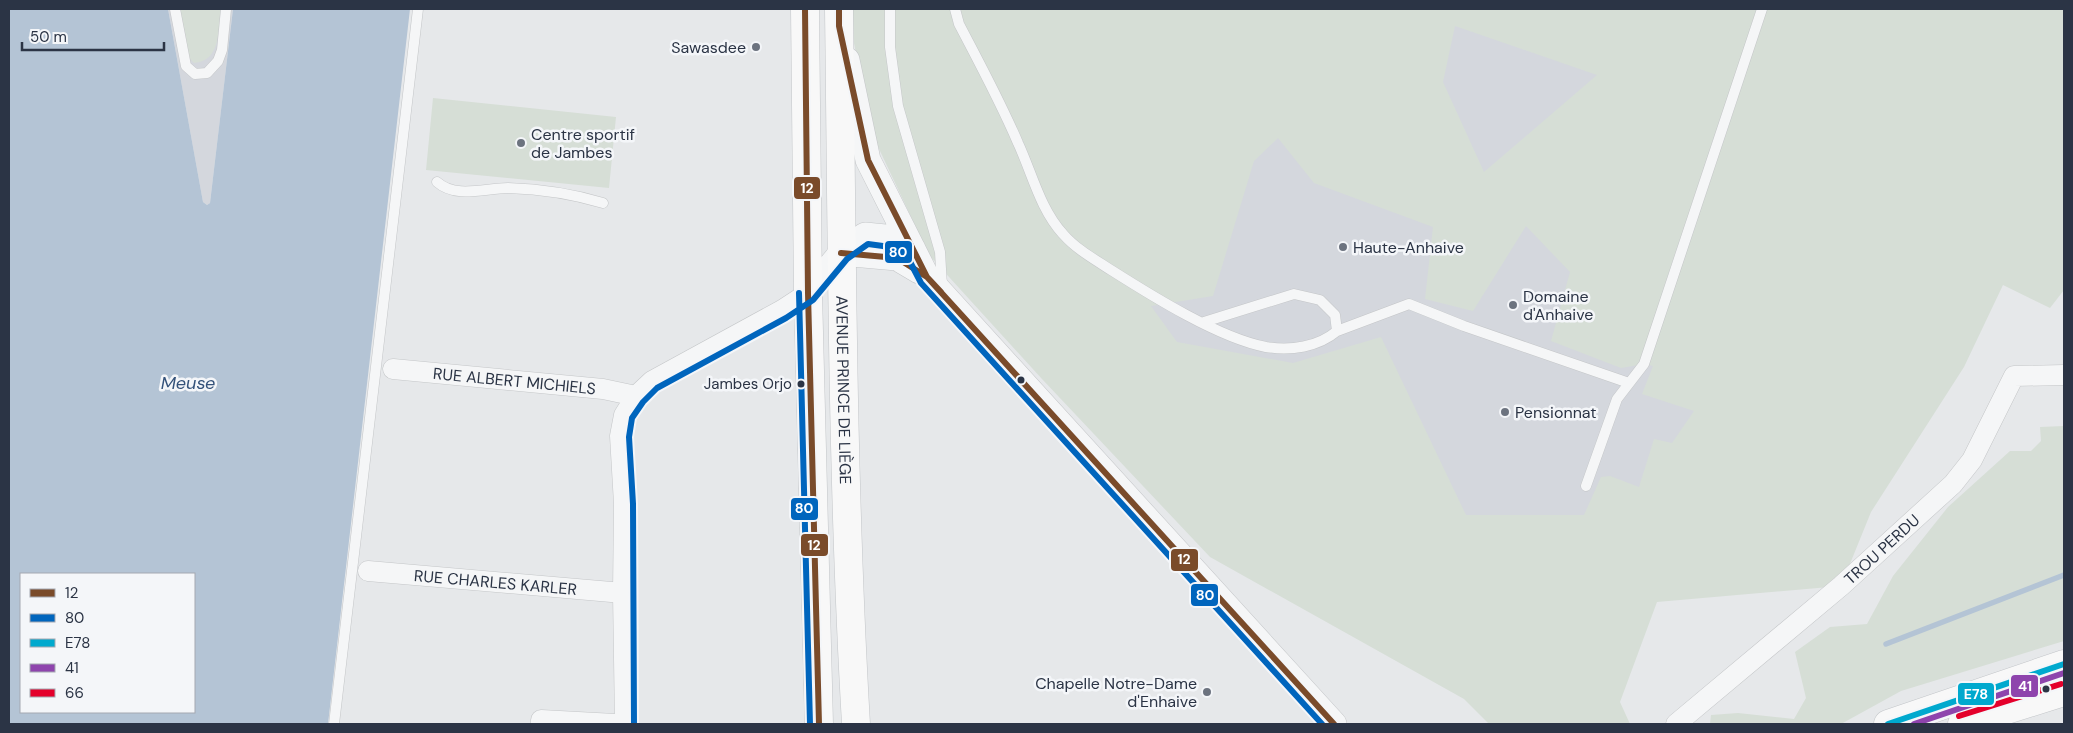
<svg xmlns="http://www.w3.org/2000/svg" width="2073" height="733" font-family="'DM Sans',sans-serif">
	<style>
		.built { fill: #d4d7dd }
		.green { fill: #d6ded6; fill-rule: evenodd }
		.water { fill: #b4c4d5; fill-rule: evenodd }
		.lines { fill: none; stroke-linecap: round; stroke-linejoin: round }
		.stream { stroke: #b4c4d5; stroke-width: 5.5 }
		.service-casing { stroke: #c4c6c8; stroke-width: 11 }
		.minor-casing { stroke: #c4c6c8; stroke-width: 21 }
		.tertiary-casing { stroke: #c4c6c8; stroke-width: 26 }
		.primary-casing { stroke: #c2c5c8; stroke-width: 29 }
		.service { stroke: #f5f6f7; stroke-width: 10 }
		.minor { stroke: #f5f6f7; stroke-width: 20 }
		.tertiary { stroke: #f5f6f7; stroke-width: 25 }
		.primary { stroke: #f8f8f8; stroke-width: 28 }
		.bus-1-casing { stroke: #f4f6f9; stroke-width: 10 }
		.bus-2-casing { stroke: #f4f6f9; stroke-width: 10 }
		.bus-3-casing { stroke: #f4f6f9; stroke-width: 10 }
		.bus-4-casing { stroke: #f4f6f9; stroke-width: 10 }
		.bus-5-casing { stroke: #f4f6f9; stroke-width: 10 }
		.bus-1 { stroke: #7a4b2a; stroke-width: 6 }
		.bus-2 { stroke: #0065bd; stroke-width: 6 }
		.bus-3 { stroke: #00a9ce; stroke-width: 6 }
		.bus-4 { stroke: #8e44ad; stroke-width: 6 }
		.bus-5 { stroke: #e4002b; stroke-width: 6 }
		.poi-dot { fill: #6c737f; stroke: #f4f6f9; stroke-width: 2 }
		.bus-dot { fill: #2b3445; stroke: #f4f6f9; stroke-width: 2 }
		.labels { text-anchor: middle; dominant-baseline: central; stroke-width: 5; stroke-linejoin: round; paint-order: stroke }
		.bus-label { font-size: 15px; fill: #2b3445; stroke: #f4f6f9; text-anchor: end }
		.poi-label { font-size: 16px; fill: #2b3445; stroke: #f4f6f9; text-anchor: start }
		.street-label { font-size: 16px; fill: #2b3445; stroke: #f4f6f9 }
		.water-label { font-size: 18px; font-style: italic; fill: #34527a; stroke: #f4f6f9 }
		.line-badge { stroke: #f4f6f9; stroke-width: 2 }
		.badge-label { font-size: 14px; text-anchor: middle; font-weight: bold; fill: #fff }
	</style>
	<rect width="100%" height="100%" fill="#e6e8ea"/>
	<path class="built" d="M 168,9 L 233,9 L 210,203 L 207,205 L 203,202 Z
		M 1103,9 L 2060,9 L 1657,602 L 1338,457 L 1071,297 Z"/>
	<path class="green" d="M 178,9 L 221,9 C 218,30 221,61 194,63 L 190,59 Z
		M 849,9 L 2064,9 L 2064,290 L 2050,308 L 2003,285 L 1964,367 L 1871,512 L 1841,586 L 1657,602 L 1620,702 L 1630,724 L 1489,724 L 1464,699 L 1210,557 L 1042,379 L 929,255 L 872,134 L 849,18 ZM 1455,26 L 1597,75 L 1484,172 L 1443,82 ZM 1278,138 L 1314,183 L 1433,227 L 1425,299 L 1473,311 L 1526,226 L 1570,272 L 1551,341 L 1621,368 L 1644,364 L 1653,366 L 1642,394 L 1694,411 L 1672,443 L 1654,439 L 1639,487 L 1610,476 L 1601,477 L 1584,515 L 1466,515 L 1381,337 L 1293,363 L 1177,342 L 1151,306 L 1213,296 L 1254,161 Z
		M 433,98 L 616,117 L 609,188 L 426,170 Z
		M 2064,426 L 2064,641 L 1901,691 L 1841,724 L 1710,724 L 1711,715 L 1738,713 L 1794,719 L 1806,698 L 1795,652 L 1830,627 L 1867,624 L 1893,576 L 1948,507 L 2010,451 L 2031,451 L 2041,441 L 2040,427 Z"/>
	<path class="water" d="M 9,9 L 168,9 L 203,202 L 207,205 L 210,203 L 233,9 L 410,9 L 328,724 L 9,724 ZM 21,574 L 194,574 L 194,712 L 21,712 Z"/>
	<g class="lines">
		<path class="stream" d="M 1886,644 L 2064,575"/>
		<g class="service-casing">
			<path id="service" d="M 175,9 L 186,66 L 195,74 L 207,73 L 218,61 L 222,50 L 226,9
				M 890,9 L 890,47 L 898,106 L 940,252 L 942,286
				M 955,9 L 959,24 C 980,64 1001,103 1018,143 C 1032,173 1040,209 1063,234 C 1076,249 1094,259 1111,270 C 1152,296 1219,338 1266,347 C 1291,351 1318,347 1337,331 L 1335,315 L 1320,300 L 1294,294 L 1204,322
				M 437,182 C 456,199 485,188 508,188 C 539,189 573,194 603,203
				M 1337,331 L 1409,304 L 1464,326 L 1629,383
				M 1586,486 L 1617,399 L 1644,364 L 1762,9
				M 334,724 L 418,9"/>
		</g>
		<g class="minor-casing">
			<g id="minor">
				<path id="s1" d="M 393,369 L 603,389 L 636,396"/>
				<path id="s2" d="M 368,571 L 623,593"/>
				<path d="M 541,724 L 541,720 L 615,724"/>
				<path d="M 625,724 L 623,593 L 624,504 L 620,436 L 624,415 L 636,396 L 652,381 L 782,310 L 808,293"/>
				<path id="s3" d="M 1676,724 L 1841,586 L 1953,484 L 1972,460 L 2014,376 L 2064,375"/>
			</g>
		</g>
		<g class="tertiary-casing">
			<path id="tertiary" d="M 847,60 L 868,160 L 927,277 L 1334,724
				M 841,253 L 897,258 L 919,271
				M 808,293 L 841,253 L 865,235 L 885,237 L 913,249"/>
		</g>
		<g class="primary-casing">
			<g id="primary">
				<path d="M 805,9 L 808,293 L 819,724"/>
				<path id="s4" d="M 839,9 C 842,247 842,486 856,724"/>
				<path d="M 1888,724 L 2064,664"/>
				<path d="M 1962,724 L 2064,692"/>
			</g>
		</g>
		<use href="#service" class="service"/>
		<use href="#minor" class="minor"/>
		<use href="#tertiary" class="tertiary"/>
		<use href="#primary" class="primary"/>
		<g class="bus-1-casing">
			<path id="bus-1" d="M 805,9 L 808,293 L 819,724
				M 839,9 L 839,26 L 868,160 L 927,277 L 1334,724
				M 841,253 L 897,258 L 927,277 L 941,292"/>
		</g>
		<g class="bus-2-casing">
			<path id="bus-2" d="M 799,293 L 810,724
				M 634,724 L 633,504 L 629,437 L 632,418 L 643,402 L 657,388 L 786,318 L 813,300 L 847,259 L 868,244 L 883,246 L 907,256 L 921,283 L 1322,724"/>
		</g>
		<g class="bus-3-casing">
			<path id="bus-3" d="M 1888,724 L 2064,664"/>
		</g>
		<g class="bus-4-casing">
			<path id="bus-4" d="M 1914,724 L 2064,673"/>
		</g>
		<g class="bus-5-casing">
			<path id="bus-5" d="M 1959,716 L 2061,684"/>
		</g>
		<use href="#bus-1" class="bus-1"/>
		<use href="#bus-2" class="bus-2"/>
		<use href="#bus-3" class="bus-3"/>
		<use href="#bus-4" class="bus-4"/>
		<use href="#bus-5" class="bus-5"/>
	</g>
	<g class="poi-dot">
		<circle cx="756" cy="47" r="5"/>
		<circle cx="521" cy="143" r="5"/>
		<circle cx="1343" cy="247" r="5"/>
		<circle cx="1513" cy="305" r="5"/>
		<circle cx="1505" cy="412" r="5"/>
		<circle cx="1207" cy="692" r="5"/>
	</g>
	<g class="bus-dot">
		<circle cx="1021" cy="380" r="4.5"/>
		<circle cx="801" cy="384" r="4.5"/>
		<circle cx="2046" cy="689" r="4.5"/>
	</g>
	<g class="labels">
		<g class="bus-label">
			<text x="792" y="384">Jambes Orjo</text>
		</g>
		<g class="poi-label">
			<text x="746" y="47" text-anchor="end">Sawasdee</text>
			<text x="531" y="134">Centre sportif<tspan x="531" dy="18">de Jambes</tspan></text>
			<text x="1353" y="247">Haute-Anhaive</text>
			<text x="1523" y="296">Domaine<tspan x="1523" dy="18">d'Anhaive</tspan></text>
			<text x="1515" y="412">Pensionnat</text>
			<text x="1197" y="683" text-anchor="end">Chapelle Notre-Dame<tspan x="1197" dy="18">d'Enhaive</tspan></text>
		</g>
		<g class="street-label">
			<text stroke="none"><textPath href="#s1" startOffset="122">RUE ALBERT MICHIELS</textPath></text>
			<text stroke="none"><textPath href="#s4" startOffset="381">AVENUE PRINCE DE LIÈGE</textPath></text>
			<text stroke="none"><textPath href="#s3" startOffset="270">TROU PERDU</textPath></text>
			<text stroke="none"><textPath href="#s2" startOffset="128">RUE CHARLES KARLER</textPath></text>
		</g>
		<g class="water-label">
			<text x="188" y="383">Meuse</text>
		</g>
	</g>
	<g class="line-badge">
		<rect x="793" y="176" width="28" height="24" rx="5" fill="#7a4b2a"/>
		<rect x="884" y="240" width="29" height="24" rx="5" fill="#0065bd"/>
		<rect x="790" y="497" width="29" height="24" rx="5" fill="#0065bd"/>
		<rect x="800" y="533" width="29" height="24" rx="5" fill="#7a4b2a"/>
		<rect x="1170" y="548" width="29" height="24" rx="5" fill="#7a4b2a"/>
		<rect x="1190" y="583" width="29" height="24" rx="5" fill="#0065bd"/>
		<rect x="2010" y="674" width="29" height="24" rx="5" fill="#8e44ad"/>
		<rect x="1957" y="682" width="38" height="24" rx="5" fill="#00a9ce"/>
	</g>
	<g class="badge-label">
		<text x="807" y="193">12</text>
		<text x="898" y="257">80</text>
		<text x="804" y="513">80</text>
		<text x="814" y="550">12</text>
		<text x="1184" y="564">12</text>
		<text x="1205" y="600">80</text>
		<text x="2025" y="691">41</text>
		<text x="1976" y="699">E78</text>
	</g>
	<rect width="2073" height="733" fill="none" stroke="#2b3445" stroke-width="20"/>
	<rect x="20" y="573" width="175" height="140" fill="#f4f6f9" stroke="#a4a8b1"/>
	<rect x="30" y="589" width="25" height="8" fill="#7a4b2a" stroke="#a4a8b1"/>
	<text x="65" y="598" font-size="15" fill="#2b3445">12</text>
	<rect x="30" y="614" width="25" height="8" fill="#0065bd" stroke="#a4a8b1"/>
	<text x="65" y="623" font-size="15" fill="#2b3445">80</text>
	<rect x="30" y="639" width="25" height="8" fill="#00a9ce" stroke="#a4a8b1"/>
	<text x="65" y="648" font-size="15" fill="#2b3445">E78</text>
	<rect x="30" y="664" width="25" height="8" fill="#8e44ad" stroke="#a4a8b1"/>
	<text x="65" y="673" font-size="15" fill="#2b3445">41</text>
	<rect x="30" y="689" width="25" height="8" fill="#e4002b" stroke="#a4a8b1"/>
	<text x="65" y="698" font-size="15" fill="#2b3445">66</text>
	<path d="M22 42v8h142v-8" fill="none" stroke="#2b3445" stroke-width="2.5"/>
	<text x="30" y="42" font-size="15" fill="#2b3445" stroke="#f4f6f9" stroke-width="4" paint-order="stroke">50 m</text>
</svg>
